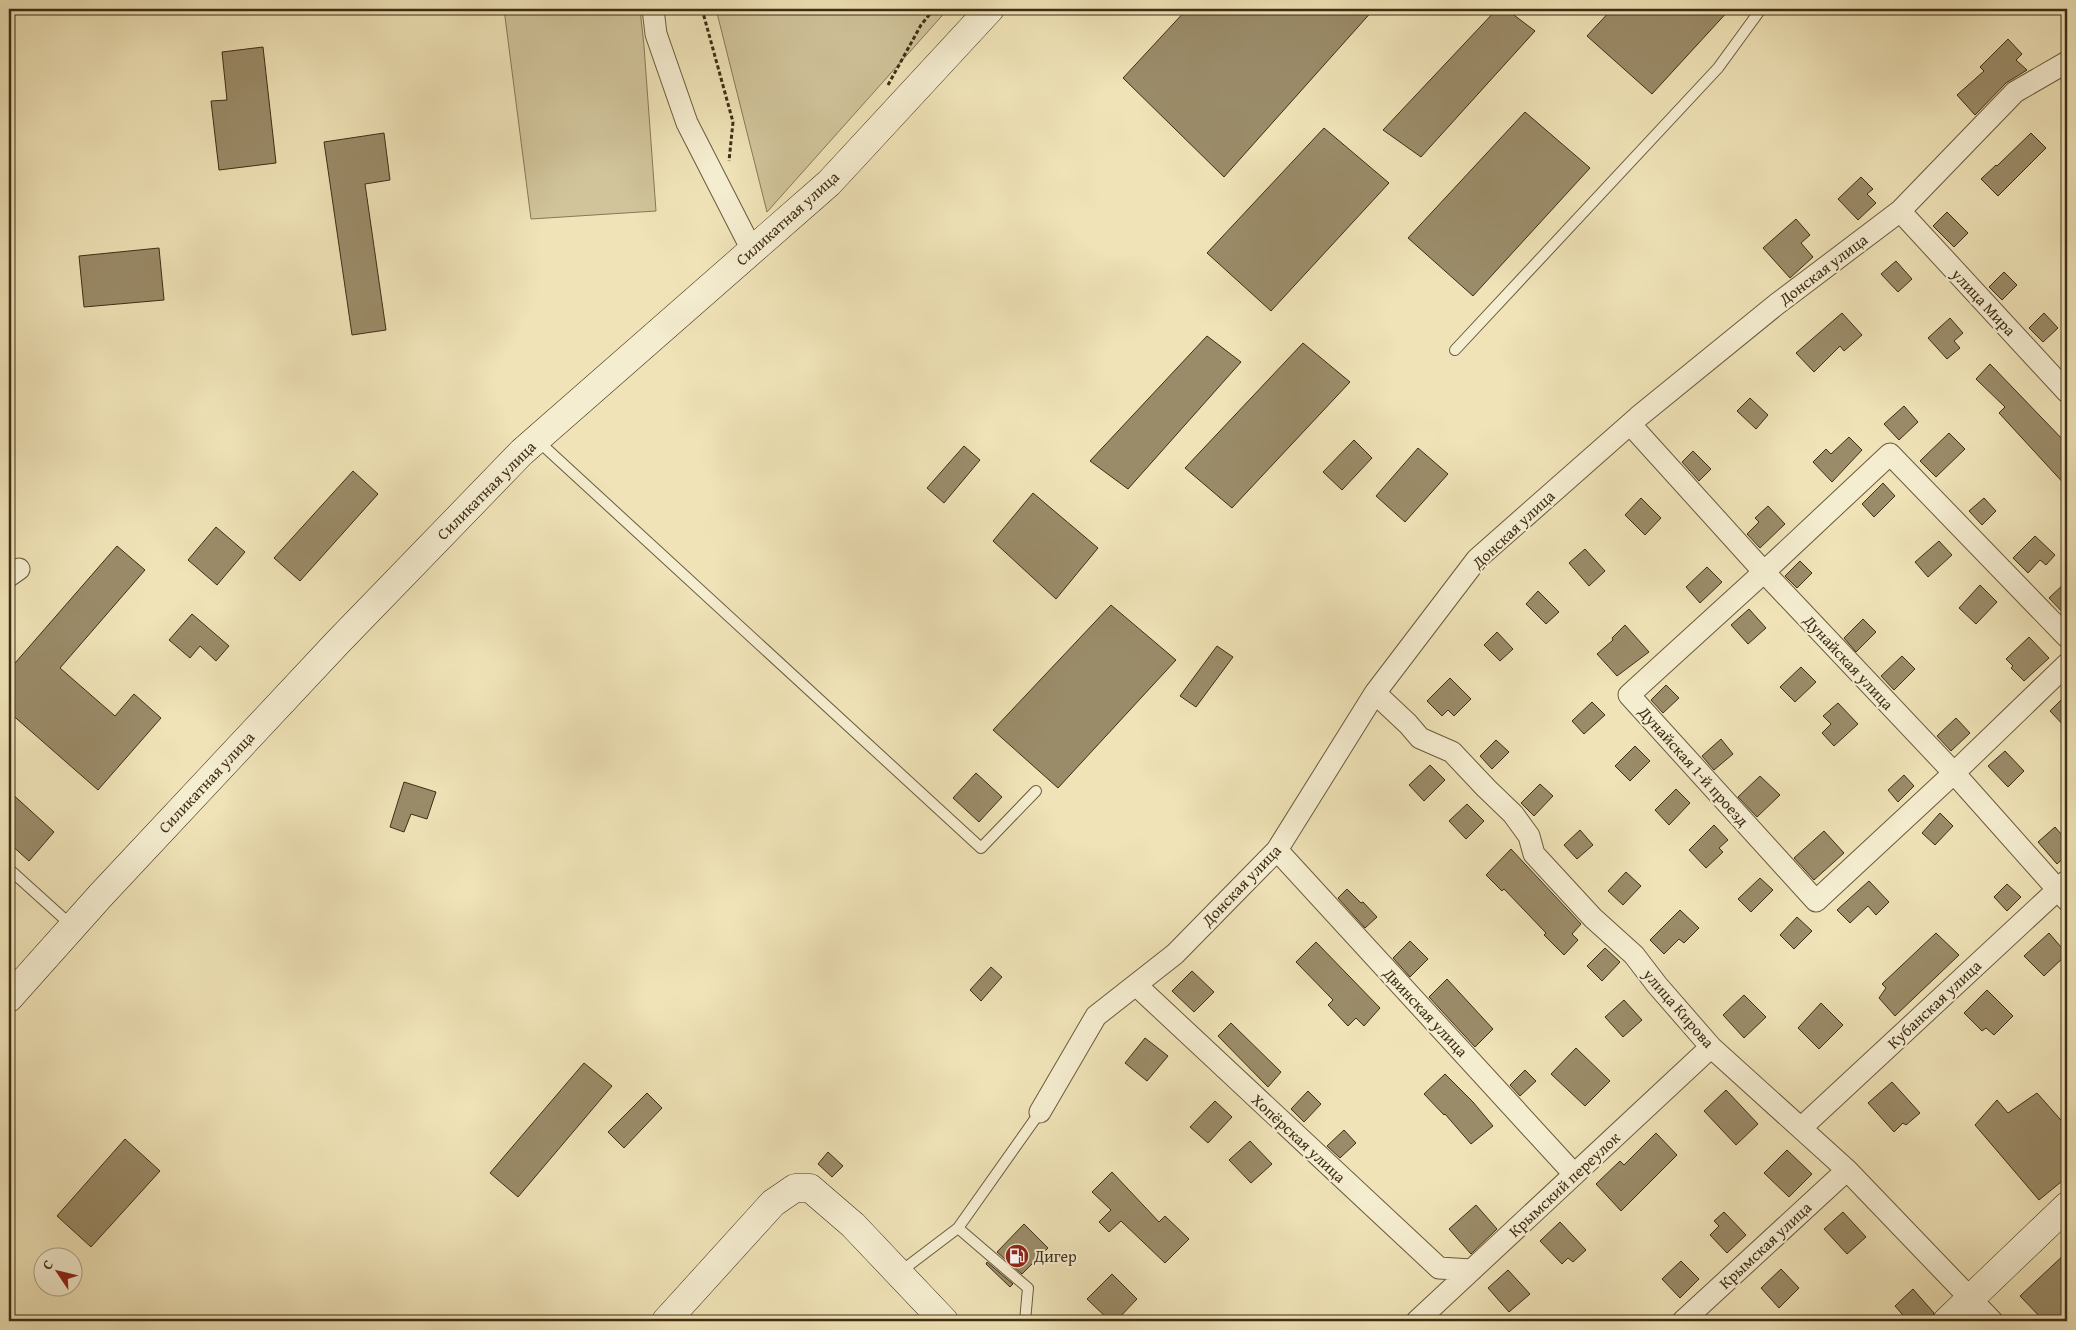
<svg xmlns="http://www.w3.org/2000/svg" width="2076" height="1330" font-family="'Gentium Book Plus',serif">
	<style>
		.green { fill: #d1c49b; stroke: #887858 }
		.building { fill: #9b8c69; stroke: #3f2d15 }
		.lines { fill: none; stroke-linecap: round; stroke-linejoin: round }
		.lane-casing { stroke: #6b5a3e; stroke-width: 12 }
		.street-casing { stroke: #6b5a3e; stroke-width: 23 }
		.secondary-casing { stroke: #3f2d15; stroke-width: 29 }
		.path { stroke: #3f2d15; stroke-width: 3; stroke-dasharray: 4 2.5; stroke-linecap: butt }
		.lane { stroke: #f5edd0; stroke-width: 10 }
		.street { stroke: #f5edd0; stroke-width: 21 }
		.secondary { stroke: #f5edd0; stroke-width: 28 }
		.labels { text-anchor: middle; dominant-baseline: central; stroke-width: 4; stroke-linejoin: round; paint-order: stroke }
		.street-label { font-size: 16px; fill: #3f2d15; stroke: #f5edd0 }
		.poi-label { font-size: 16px; fill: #3f2d15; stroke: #f5edd0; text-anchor: start }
	</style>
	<rect width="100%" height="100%" fill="#efe3b7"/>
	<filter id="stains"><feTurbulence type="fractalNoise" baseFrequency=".004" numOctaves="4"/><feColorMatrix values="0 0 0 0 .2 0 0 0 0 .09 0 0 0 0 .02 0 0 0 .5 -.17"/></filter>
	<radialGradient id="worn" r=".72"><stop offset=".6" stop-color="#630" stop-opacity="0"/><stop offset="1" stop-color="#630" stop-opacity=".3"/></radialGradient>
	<path class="green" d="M 504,9 L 640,9 L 644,46 L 656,211 L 531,219 Z
		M 716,9 L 948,9 L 767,212 Z"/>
	<path class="building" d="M 1187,9 L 1374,9 L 1224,177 L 1123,78 Z
		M 1497,9 L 1506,9 L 1535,31 L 1421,157 L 1383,130 Z
		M 1612,9 L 1730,9 L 1652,94 L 1587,36 Z
		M 2008,39 L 2022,54 L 2016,60 L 2027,70 L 2006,83 L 1975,115 L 1957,95 L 1984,71 L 1980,67 Z
		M 263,47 L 276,163 L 219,170 L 211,101 L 227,100 L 222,52 Z
		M 1525,112 L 1590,168 L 1473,296 L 1408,238 Z
		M 1324,128 L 1389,183 L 1271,311 L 1207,253 Z
		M 384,133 L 390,180 L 365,184 L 386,330 L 352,335 L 324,142 Z
		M 2031,133 L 2046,148 L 1998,196 L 1981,179 L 1996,165 L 1997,166 Z
		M 1861,177 L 1873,189 L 1867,194 L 1876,203 L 1858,220 L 1838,199 Z
		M 1947,212 L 1968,233 L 1954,247 L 1933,226 Z
		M 1796,219 L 1810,235 L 1801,243 L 1813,257 L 1790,278 L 1763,248 Z
		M 159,248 L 164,300 L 84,307 L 79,256 Z
		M 1896,261 L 1912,279 L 1898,292 L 1881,274 Z
		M 2004,272 L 2017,285 L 2002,300 L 1989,287 Z
		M 1842,313 L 1862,335 L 1844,351 L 1840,346 L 1814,372 L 1796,353 Z
		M 2044,313 L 2058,328 L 2043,342 L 2029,328 Z
		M 1950,318 L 1963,333 L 1954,341 L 1960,348 L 1947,359 L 1928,338 Z
		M 1207,336 L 1241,362 L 1128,489 L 1090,461 Z
		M 1303,343 L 1350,382 L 1232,508 L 1185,468 Z
		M 1990,364 L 2067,444 L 2067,487 L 1999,413 L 2005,407 L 1976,379 Z
		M 1750,398 L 1768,415 L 1756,429 L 1737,411 Z
		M 1904,406 L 1918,422 L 1899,440 L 1884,424 Z
		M 1949,433 L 1965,449 L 1936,477 L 1920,461 Z
		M 1849,437 L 1862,450 L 1832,482 L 1813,462 L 1826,449 L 1831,454 Z
		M 1354,440 L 1372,458 L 1342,490 L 1323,472 Z
		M 964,446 L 980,460 L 944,503 L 927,488 Z
		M 1418,448 L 1448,474 L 1405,522 L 1376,496 Z
		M 1693,451 L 1711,469 L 1699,481 L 1682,462 Z
		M 353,471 L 378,494 L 300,581 L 274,558 Z
		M 1883,483 L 1895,496 L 1874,517 L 1862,504 Z
		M 1033,493 L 1098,548 L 1056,599 L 993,541 Z
		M 1641,498 L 1661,518 L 1645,535 L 1625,515 Z
		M 1984,498 L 1996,511 L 1982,525 L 1969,511 Z
		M 1768,506 L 1785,524 L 1760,548 L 1747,534 L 1759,522 L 1755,518 Z
		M 216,527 L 245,552 L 217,585 L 188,560 Z
		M 2035,536 L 2055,555 L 2046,565 L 2040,560 L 2028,573 L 2013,558 Z
		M 1939,541 L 1952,555 L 1928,577 L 1915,562 Z
		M 117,546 L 145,570 L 60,668 L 115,716 L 134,694 L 161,718 L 98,790 L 9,712 L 9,670 Z
		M 1585,549 L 1605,571 L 1589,586 L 1569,563 Z
		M 1800,561 L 1812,573 L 1797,588 L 1785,576 Z
		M 1707,567 L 1722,582 L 1700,603 L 1686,587 Z
		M 2067,581 L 2067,617 L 2049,598 Z
		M 1980,585 L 1997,602 L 1976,624 L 1959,608 Z
		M 1538,591 L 1559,612 L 1546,624 L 1526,604 Z
		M 1111,605 L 1176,660 L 1058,788 L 993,730 Z
		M 1749,609 L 1766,628 L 1748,644 L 1731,625 Z
		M 192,614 L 229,646 L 216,661 L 200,646 L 190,658 L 169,640 Z
		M 1863,619 L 1876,632 L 1856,652 L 1844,638 Z
		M 1625,625 L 1649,652 L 1617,676 L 1597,654 L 1613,640 L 1612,638 Z
		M 1497,632 L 1513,649 L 1500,661 L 1484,645 Z
		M 2029,637 L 2049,658 L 2024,681 L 2011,668 L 2013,666 L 2006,659 Z
		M 1217,646 L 1233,657 L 1196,707 L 1180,696 Z
		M 1902,656 L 1915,669 L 1894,690 L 1881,676 Z
		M 1801,667 L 1816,682 L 1795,702 L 1780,687 Z
		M 1450,678 L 1471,699 L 1454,716 L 1448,710 L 1442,716 L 1427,701 Z
		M 1666,685 L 1679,698 L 1663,713 L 1651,700 Z
		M 2067,694 L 2067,729 L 2050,711 Z
		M 1592,702 L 1605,715 L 1584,734 L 1572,721 Z
		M 1838,703 L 1858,724 L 1834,746 L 1822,733 L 1831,724 L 1823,716 Z
		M 1956,718 L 1970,733 L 1951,751 L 1937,736 Z
		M 1721,739 L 1733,754 L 1714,770 L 1702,756 Z
		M 1496,740 L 1509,752 L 1492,769 L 1480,756 Z
		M 1635,746 L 1650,761 L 1630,781 L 1615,766 Z
		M 2005,751 L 2024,771 L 2008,787 L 1988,766 Z
		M 1430,765 L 1445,780 L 1424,801 L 1409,785 Z
		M 976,773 L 1002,797 L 979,822 L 953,798 Z
		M 1904,775 L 1914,786 L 1898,802 L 1888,790 Z
		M 1760,776 L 1780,795 L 1757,817 L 1738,797 Z
		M 404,782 L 436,792 L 427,819 L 411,814 L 404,832 L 390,827 Z
		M 1540,784 L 1553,796 L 1534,816 L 1521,803 Z
		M 1676,789 L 1690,803 L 1669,825 L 1655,810 Z
		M 9,791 L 54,832 L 29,861 L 9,843 Z
		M 1467,804 L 1484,821 L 1466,839 L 1449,821 Z
		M 1940,813 L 1953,826 L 1935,845 L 1922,833 Z
		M 1714,825 L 1728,840 L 1719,848 L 1723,852 L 1706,868 L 1689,850 Z
		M 2055,827 L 2067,841 L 2067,855 L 2057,864 L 2038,842 Z
		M 1580,830 L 1593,845 L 1577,859 L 1564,845 Z
		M 1824,831 L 1844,853 L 1814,880 L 1794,858 Z
		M 1511,849 L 1581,924 L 1572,934 L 1578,940 L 1564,955 L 1544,935 L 1546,933 L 1504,889 L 1502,891 L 1486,875 Z
		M 1626,872 L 1641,886 L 1623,905 L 1608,891 Z
		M 1760,878 L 1773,890 L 1751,912 L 1738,899 Z
		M 1869,881 L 1889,902 L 1876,915 L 1868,906 L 1850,923 L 1837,910 Z
		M 2007,884 L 2021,897 L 2007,911 L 1994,897 Z
		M 1347,889 L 1361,903 L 1363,902 L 1377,917 L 1365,928 L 1338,898 Z
		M 1680,910 L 1699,928 L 1684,943 L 1679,939 L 1664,954 L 1650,940 Z
		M 1797,917 L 1812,931 L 1794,949 L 1780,935 Z
		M 1936,933 L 1959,955 L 1895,1016 L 1879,998 L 1886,988 L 1882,984 Z
		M 2049,933 L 2067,954 L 2044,976 L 2024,956 Z
		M 1410,941 L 1428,959 L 1410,977 L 1393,958 Z
		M 1316,942 L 1380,1008 L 1364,1026 L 1356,1018 L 1348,1026 L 1328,1005 L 1333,1000 L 1296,962 Z
		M 1605,948 L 1620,962 L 1602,981 L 1587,966 Z
		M 991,967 L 1002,977 L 981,1001 L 970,990 Z
		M 1192,971 L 1214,992 L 1194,1012 L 1172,991 Z
		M 1447,979 L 1493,1029 L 1475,1047 L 1429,997 Z
		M 1987,990 L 2013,1016 L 1994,1035 L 1986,1028 L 1982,1031 L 1964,1013 Z
		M 1744,995 L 1766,1017 L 1744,1038 L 1723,1015 Z
		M 1624,1000 L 1642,1020 L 1623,1037 L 1605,1017 Z
		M 1821,1003 L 1843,1025 L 1819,1049 L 1798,1028 Z
		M 1231,1023 L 1281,1072 L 1268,1087 L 1218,1036 Z
		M 1145,1038 L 1168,1056 L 1147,1081 L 1125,1063 Z
		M 1576,1048 L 1610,1081 L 1585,1106 L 1551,1074 Z
		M 584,1063 L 612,1086 L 518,1197 L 490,1173 Z
		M 1525,1070 L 1536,1081 L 1520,1096 L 1510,1085 Z
		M 1445,1074 L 1473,1102 L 1493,1126 L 1471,1144 L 1445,1114 L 1444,1115 L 1424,1094 Z
		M 1892,1082 L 1920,1113 L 1906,1125 L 1903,1123 L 1894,1132 L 1868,1103 Z
		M 1726,1090 L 1758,1124 L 1736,1145 L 1704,1111 Z
		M 1308,1091 L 1321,1104 L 1304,1122 L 1291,1109 Z
		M 647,1093 L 662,1108 L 624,1148 L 608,1132 Z
		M 2037,1093 L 2067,1127 L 2067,1177 L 2039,1200 L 1975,1125 L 1997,1100 L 2008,1113 Z
		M 1215,1101 L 1232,1117 L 1208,1143 L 1190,1127 Z
		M 1344,1130 L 1356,1143 L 1340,1158 L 1327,1146 Z
		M 1656,1133 L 1677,1155 L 1621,1211 L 1596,1184 L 1620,1161 L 1624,1165 Z
		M 125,1139 L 160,1171 L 91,1247 L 57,1216 Z
		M 1250,1141 L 1272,1164 L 1251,1183 L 1229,1160 Z
		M 1787,1150 L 1812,1174 L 1789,1197 L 1764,1173 Z
		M 828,1152 L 843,1166 L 832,1177 L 818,1164 Z
		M 1112,1172 L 1159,1222 L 1165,1216 L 1189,1239 L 1165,1263 L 1121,1221 L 1109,1232 L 1099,1222 L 1111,1210 L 1092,1192 Z
		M 1476,1205 L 1497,1229 L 1471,1254 L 1449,1229 Z
		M 1724,1212 L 1746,1235 L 1727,1253 L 1710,1235 L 1719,1226 L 1714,1221 Z
		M 1843,1212 L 1866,1237 L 1847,1254 L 1824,1229 Z
		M 1560,1222 L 1586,1250 L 1573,1262 L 1568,1258 L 1562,1264 L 1540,1241 Z
		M 1024,1224 L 1048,1248 L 1022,1274 L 997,1252 Z
		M 2067,1252 L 2067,1309 L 2055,1321 L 2044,1321 L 2020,1296 Z
		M 1681,1261 L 1699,1279 L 1680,1298 L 1662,1279 Z
		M 987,1262 L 1013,1284 L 1010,1287 L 986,1264 Z
		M 1781,1269 L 1799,1288 L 1779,1308 L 1761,1288 Z
		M 1508,1270 L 1530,1294 L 1509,1312 L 1488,1288 Z
		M 1112,1274 L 1137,1299 L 1116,1321 L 1110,1321 L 1087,1299 Z
		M 1913,1289 L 1934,1313 L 1932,1321 L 1908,1321 L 1895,1306 Z"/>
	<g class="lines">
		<g class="lane-casing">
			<path id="lane" d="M 1455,350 L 1718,68 L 1761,9
				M 537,440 L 981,848 L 1036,791
				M 9,869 L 71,925
				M 9,971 L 21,982
				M 958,1228 L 1040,1112
				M 900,1272 L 958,1228 L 1028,1288 L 1025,1321"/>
		</g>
		<g class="street-casing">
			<path id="street" d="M 653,9 L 656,34 L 687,123 L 752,250
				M 1900,211 L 2067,392
				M 1630,424 L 1764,572 L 1954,773 L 2067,900
				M 9,576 L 19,569
				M 2067,637 L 1890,454 L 1764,572 L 1629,695 L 1816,901 L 1954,773 L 2067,664
				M 1375,693 L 1408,724 L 1420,738 L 1452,752 L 1486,788 L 1513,814 L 1529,836 L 1534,854 L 1593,918 L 1634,955 L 1657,985 L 1711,1047 L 1847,1170 L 1992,1321
				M 1277,850 L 1574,1174
				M 1136,985 L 1439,1268 L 1472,1270
				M 1040,1112 L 1096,1016 L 1175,954 L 1277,850 L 1375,693 L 1477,559 L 1638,417 L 1777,304 L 1900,211 L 2015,92 L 2067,62
				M 1801,1128 L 2067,881
				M 1417,1321 L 1711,1047
				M 1683,1321 L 1847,1170"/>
		</g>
		<g class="secondary-casing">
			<path id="secondary" d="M 9,998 L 101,895 L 337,643 L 522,452 L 829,183 L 990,9
				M 666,1321 L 773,1203 L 795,1188 L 810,1188 L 853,1225 L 944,1321
				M 1947,1321 L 2067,1206"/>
		</g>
		<path class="path" d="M 702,9 L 733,122 L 729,161
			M 888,85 L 921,25 L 934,9"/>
		<use href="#lane" class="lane"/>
		<use href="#street" class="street"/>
		<use href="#secondary" class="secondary"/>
	</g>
	<defs>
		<g id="fuel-disc" transform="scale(1.25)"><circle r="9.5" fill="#8f2418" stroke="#f5edd0"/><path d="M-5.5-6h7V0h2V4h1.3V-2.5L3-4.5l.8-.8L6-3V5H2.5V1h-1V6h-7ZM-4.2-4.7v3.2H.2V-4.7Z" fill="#fff"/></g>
	</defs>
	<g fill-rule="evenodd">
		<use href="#fuel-disc" x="1017" y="1256"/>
	</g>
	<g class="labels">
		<g class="street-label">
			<text transform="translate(787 218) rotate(-42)">Силикатная улица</text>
			<text transform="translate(1823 269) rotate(-37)">Донская улица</text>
			<text transform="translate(1984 302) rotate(47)">улица Мира</text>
			<text transform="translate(486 490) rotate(-45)">Силикатная улица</text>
			<text transform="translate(1513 529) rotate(-43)">Донская улица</text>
			<text transform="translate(1849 662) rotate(47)">Дунайская улица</text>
			<text transform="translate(1694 766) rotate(48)">Дунайская 1-й проезд</text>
			<text transform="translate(206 782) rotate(-47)">Силикатная улица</text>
			<text transform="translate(1241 885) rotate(-46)">Донская улица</text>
			<text transform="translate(1934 1004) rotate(-43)">Кубанская улица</text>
			<text transform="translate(1679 1008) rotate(49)">улица Кирова</text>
			<text transform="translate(1426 1012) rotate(47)">Двинская улица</text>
			<text transform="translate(1299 1138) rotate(43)">Хопёрская улица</text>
			<text transform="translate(1564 1184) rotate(-43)">Крымский переулок</text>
			<text transform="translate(1765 1245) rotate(-43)">Крымская улица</text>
		</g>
		<g class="poi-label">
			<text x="1034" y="1256">Дигер</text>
		</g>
	</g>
	<rect width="2076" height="1330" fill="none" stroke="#efe3b7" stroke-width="30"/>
	<rect x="10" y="10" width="2056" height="1310" fill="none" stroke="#3f2d15" stroke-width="2.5"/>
	<rect x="15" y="15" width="2046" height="1300" fill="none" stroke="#3f2d15"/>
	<g transform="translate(58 1272) rotate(305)"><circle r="24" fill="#f5edd0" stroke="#aca085"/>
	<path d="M0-4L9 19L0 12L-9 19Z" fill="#8f2418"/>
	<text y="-8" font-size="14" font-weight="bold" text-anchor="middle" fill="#3f2d15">С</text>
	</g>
	<rect width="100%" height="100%" filter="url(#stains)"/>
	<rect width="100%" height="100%" fill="url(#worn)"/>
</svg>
